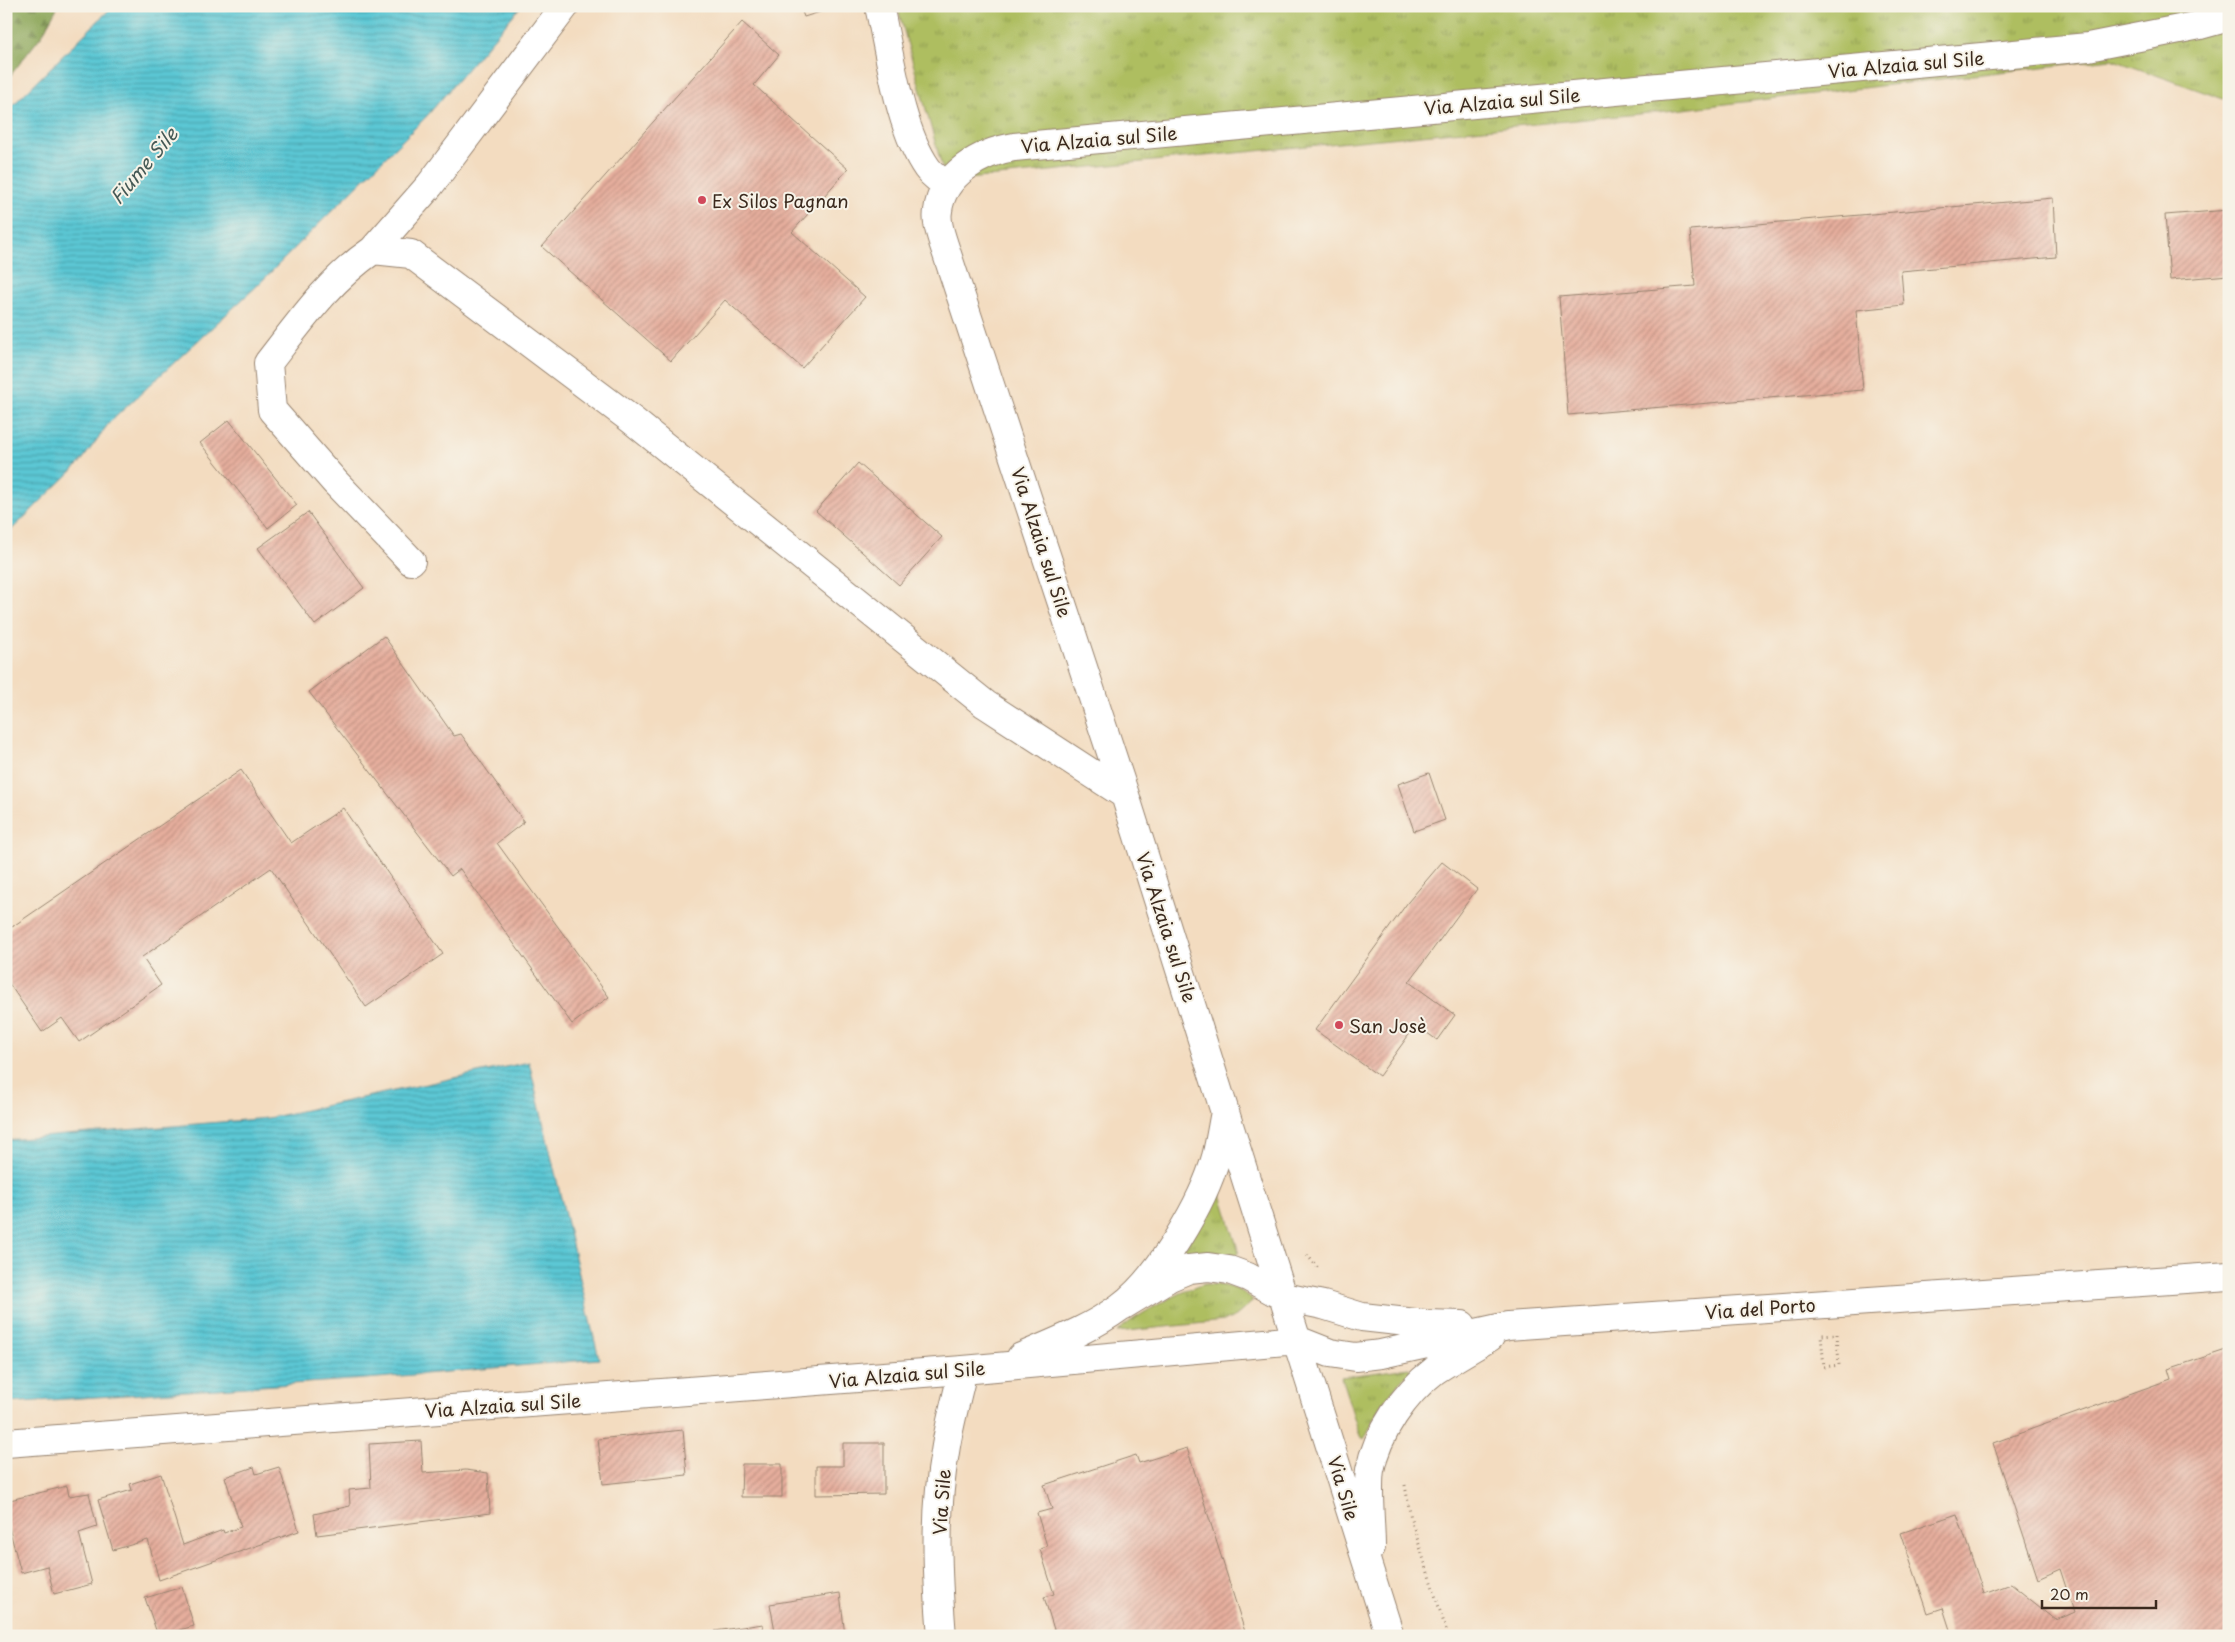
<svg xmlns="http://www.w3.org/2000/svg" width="2235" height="1642" font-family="'Playpen Sans',sans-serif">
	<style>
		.grass { fill: url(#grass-tufts); stroke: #747440 }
		.forest { fill: url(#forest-firs); stroke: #62683a }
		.water { fill: url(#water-rules); stroke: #4b7879 }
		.building { fill: url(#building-hatch) }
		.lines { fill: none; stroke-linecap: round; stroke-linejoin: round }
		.minor-casing { stroke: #97836f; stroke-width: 30 }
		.path { stroke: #97836f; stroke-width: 3; stroke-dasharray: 1 4; stroke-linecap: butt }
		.minor { stroke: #fff; stroke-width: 28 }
		.poi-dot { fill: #d1495b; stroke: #f7f3e8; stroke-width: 2 }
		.labels { text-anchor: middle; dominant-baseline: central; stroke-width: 4; stroke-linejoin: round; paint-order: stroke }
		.street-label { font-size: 18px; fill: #3b2a1e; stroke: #f7f3e8 }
		.poi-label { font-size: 18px; fill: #3b2a1e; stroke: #f7f3e8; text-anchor: start }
		.water-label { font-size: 19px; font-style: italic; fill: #455955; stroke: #f7f3e8 }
	</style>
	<defs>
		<pattern id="grass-tufts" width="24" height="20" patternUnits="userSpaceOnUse" patternTransform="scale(1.25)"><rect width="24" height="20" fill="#aebe61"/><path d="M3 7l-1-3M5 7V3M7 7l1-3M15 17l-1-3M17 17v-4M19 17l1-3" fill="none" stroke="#8f9b4f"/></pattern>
		<pattern id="forest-firs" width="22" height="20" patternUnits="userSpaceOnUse" patternTransform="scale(1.25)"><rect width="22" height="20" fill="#8aa557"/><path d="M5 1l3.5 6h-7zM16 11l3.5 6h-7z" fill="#728747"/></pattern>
		<pattern id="water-rules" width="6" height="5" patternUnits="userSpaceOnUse" patternTransform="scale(1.25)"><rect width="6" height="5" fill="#5bc7d4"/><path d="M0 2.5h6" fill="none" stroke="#4ca2ab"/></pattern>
		<pattern id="building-hatch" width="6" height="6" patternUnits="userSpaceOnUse" patternTransform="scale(1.25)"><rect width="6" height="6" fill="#e6ae9d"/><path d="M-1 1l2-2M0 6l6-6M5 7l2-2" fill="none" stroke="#bc8e7f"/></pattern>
	</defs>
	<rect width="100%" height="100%" fill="#f7f3e8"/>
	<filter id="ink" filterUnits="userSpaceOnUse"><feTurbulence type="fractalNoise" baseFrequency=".02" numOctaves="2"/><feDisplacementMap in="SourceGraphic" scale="10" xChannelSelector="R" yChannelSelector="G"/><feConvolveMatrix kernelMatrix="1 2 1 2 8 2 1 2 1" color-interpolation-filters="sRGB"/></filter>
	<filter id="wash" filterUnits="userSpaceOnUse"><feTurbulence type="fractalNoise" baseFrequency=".0096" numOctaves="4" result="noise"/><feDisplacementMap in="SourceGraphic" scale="20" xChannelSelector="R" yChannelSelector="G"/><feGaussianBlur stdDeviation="1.12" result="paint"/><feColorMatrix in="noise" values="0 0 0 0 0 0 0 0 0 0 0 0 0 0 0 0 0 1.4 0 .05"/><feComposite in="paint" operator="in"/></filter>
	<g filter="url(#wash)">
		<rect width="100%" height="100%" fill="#f3dcc0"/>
		<path class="grass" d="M 897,6 L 2229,6 L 2229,101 L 2111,59 L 1649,113 L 946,181 Z
			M 1219,1188 L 1239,1253 L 1236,1256 C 1217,1249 1199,1252 1179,1258 Z
			M 1206,1284 C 1224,1285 1239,1287 1252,1299 L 1252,1302 L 1236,1316 L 1224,1321 L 1117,1332 C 1130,1318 1188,1287 1206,1284 Z
			M 1409,1368 L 1411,1370 L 1385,1399 L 1364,1439 L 1360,1436 L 1341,1377 Z"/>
		<path class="forest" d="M 6,6 L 58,6 L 42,35 L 6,81 Z"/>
		<path class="water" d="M 113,6 L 521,6 L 426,117 L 259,284 L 109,423 L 80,463 L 6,535 L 6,112 Z
			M 529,1062 L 599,1359 L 366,1379 L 6,1403 L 6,1140 L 268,1118 Z"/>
		<g id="blocks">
			<path class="building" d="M 800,6 L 836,6 L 836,7 L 804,17 Z
				M 742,22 L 779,55 L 754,85 L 848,169 L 792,232 L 865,297 L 802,368 L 725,300 L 671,361 L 542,247 Z
				M 2053,198 L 2056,257 L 1901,271 L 1904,305 L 1856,310 L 1863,390 L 1568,415 L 1559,297 L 1695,286 L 1690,230 Z
				M 2229,210 L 2229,275 L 2170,280 L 2165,215 Z
				M 229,420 L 297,505 L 268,528 L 200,443 Z
				M 858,463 L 942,537 L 899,585 L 816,511 Z
				M 308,512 L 364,588 L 315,625 L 258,548 Z
				M 384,636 L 454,736 L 461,734 L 524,822 L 497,843 L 609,997 L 572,1024 L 460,869 L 451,876 L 309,692 Z
				M 241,770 L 291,843 L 343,808 L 443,954 L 366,1007 L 271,868 L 142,957 L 161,985 L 79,1042 L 62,1018 L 42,1032 L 6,979 L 6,931 Z
				M 1429,773 L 1445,820 L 1414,831 L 1398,784 Z
				M 1442,862 L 1477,889 L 1409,982 L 1455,1015 L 1437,1040 L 1416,1025 L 1379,1076 L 1315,1030 L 1408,902 Z
				M 2229,1349 L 2229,1636 L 1952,1636 L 1943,1608 L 1928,1613 L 1901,1533 L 1957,1514 L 1984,1594 L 2011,1584 L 2056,1620 L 2074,1612 L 2060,1569 L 2038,1579 L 1993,1443 L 2171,1379 L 2168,1369 Z
				M 683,1430 L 687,1475 L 603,1484 L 598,1439 Z
				M 421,1441 L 423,1473 L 466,1470 L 488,1473 L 490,1513 L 317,1535 L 314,1514 L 350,1506 L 349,1490 L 371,1488 L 369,1444 Z
				M 843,1443 L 884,1443 L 884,1494 L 816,1495 L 816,1466 L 843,1466 Z
				M 1187,1448 L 1246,1635 L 1056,1636 L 1044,1597 L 1054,1594 L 1040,1549 L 1047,1546 L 1037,1513 L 1052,1509 L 1044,1485 L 1136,1455 L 1139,1463 Z
				M 742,1464 L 782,1464 L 782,1497 L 741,1497 Z
				M 254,1467 L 256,1474 L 279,1467 L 299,1531 L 159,1580 L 148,1540 L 113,1550 L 98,1500 L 132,1490 L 130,1484 L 161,1474 L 183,1545 L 223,1530 L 224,1533 L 241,1527 L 225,1477 Z
				M 67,1486 L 69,1496 L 89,1493 L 97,1527 L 79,1533 L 92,1584 L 54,1594 L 47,1566 L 21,1573 L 6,1516 L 6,1501 Z
				M 182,1587 L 194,1626 L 158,1636 L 145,1598 Z
				M 840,1593 L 845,1636 L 776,1636 L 770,1604 Z
				M 763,1624 L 764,1636 L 716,1636 L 715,1631 Z"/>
		</g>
	</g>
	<g filter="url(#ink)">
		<use href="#blocks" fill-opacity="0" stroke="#97836f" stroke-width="1"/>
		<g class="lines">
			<g class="minor-casing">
				<path id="minor" d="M 879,6 C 890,54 899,128 927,168 C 932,175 941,181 947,186
					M 373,250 L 430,185 L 565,6
					M 411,561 L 335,482 L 272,410 L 268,363 C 300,322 329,280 373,250 L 411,254 L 632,420 L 985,704 L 1125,795
					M 1122,1306 L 1170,1277 L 1189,1269 L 1208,1267 L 1229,1270 L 1248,1277 L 1284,1297 L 1323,1305 L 1362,1317 L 1425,1324 L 1462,1325
					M 1021,1357 C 1056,1342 1090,1329 1120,1307 C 1158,1280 1204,1201 1216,1157 C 1220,1142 1222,1127 1225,1112
					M 6,1443 L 963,1370 L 1297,1340 L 1330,1353 L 1356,1357 L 1381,1354 L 1508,1326 L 2229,1276
					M 1371,1547 C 1371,1525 1367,1489 1370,1470 C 1377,1433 1405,1393 1434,1371 C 1452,1359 1472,1348 1490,1337
					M 942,1636 C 937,1575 934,1513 945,1452 C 949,1425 957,1397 963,1370
					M 1390,1636 L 1125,795 L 943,242 C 940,232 936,221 938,211 C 942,174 982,152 1014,147 L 2088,47 L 2200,25 L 2229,17"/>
			</g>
			<path class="path" d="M 1307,1255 L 1319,1269
				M 1837,1334 L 1839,1365 L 1824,1367 L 1821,1335 Z
				M 1405,1485 L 1411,1519 L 1448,1636"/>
			<use href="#minor" class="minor"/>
		</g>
	</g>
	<g class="poi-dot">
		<circle cx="702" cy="200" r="5"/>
		<circle cx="1339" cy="1025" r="5"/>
	</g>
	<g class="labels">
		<g class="street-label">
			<text transform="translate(1906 64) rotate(-5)">Via Alzaia sul Sile</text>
			<text transform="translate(1502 101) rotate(-5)">Via Alzaia sul Sile</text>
			<text transform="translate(1099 139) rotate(-5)">Via Alzaia sul Sile</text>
			<text transform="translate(1042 542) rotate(72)">Via Alzaia sul Sile</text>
			<text transform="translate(1167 927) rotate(72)">Via Alzaia sul Sile</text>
			<text transform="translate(1760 1308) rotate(-4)">Via del Porto</text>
			<text transform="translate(907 1374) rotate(-5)">Via Alzaia sul Sile</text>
			<text transform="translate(503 1405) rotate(-4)">Via Alzaia sul Sile</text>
			<text transform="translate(1344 1488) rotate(73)">Via Sile</text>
			<text transform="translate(941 1502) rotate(-86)">Via Sile</text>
		</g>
		<g class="poi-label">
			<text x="712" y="200">Ex Silos Pagnan</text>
			<text x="1349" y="1025">San Josè</text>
		</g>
		<g class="water-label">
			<text transform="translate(143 165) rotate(-50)">Fiume Sile</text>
		</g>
	</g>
	<rect width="2235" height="1642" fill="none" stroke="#f7f3e8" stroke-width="25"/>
	<path d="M2042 1600v8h114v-8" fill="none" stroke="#3b2a1e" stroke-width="2.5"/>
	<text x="2050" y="1600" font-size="15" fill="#3b2a1e" stroke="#f7f3e8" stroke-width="4" paint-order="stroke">20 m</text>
</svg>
